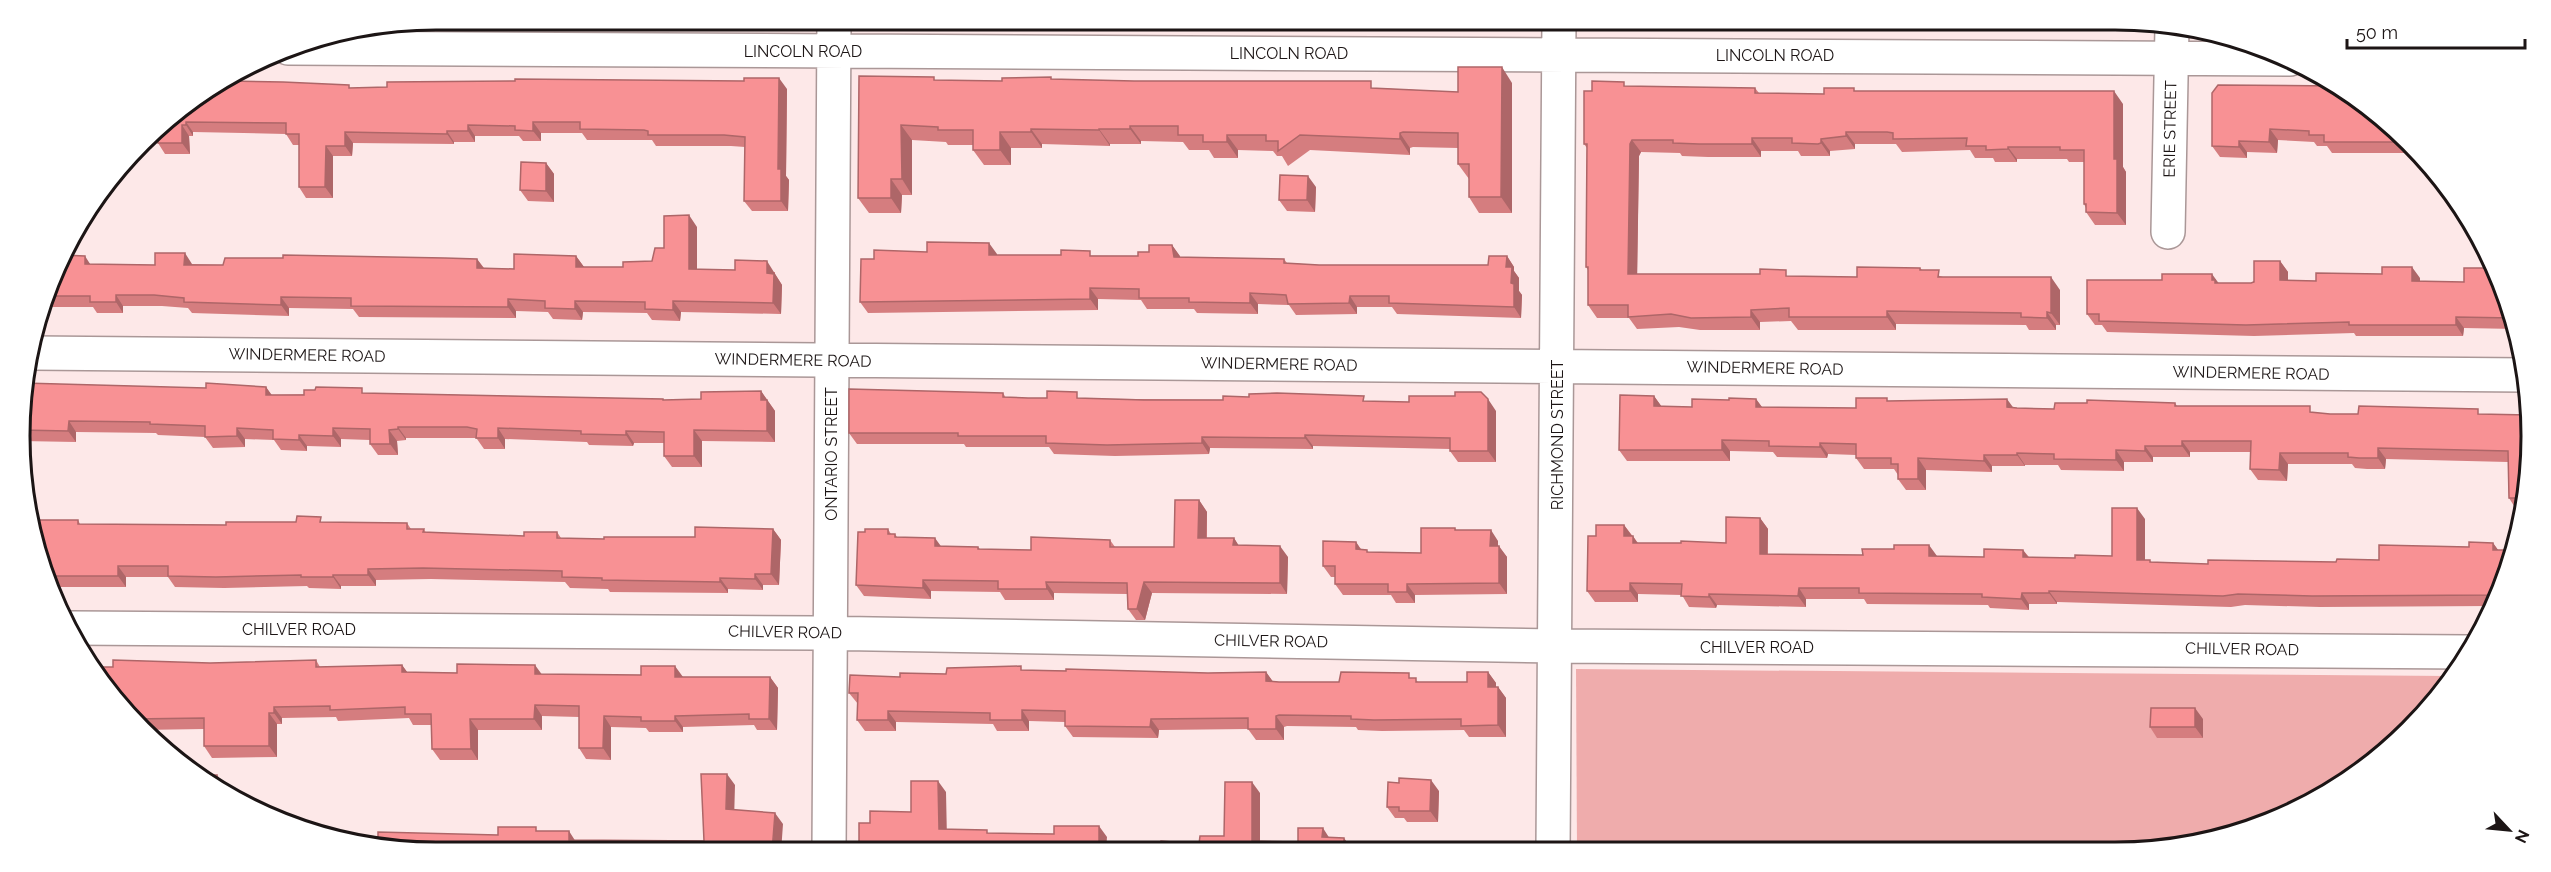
<svg xmlns="http://www.w3.org/2000/svg" width="2551" height="872" font-family="Raleway,sans-serif">
	<style>
		.green { fill: #efacac }
		.lines { fill: none; stroke-linecap: round; stroke-linejoin: round }
		.minor-casing { stroke: #aa9797; stroke-width: 36 }
		.minor { stroke: #fff; stroke-width: 33 }
		.wall { fill: #d57d7f }
		.shaded-wall { fill: #ae6668 }
		.building { fill: #f89194; stroke: #ae6668; stroke-width: 1.5 }
		.labels { text-anchor: middle; dominant-baseline: central; stroke-width: 4.5; stroke-linejoin: round; paint-order: stroke }
		.street-label { font-size: 16px; fill: #1c1515; stroke: #fff }
		.rim { fill: none; stroke: #1c1515; stroke-width: 3 }
	</style>
	<rect width="100%" height="100%" fill="#fde8e8"/>
	<path class="green" d="M 1576,669 L 2449,676 L 2390,749 L 2299,810 L 2170,849 L 1577,850 Z"/>
	<g class="lines">
		<g class="minor-casing">
			<path id="minor" d="M 288,48 L 2290,59
				M 2168,232 L 2172,27
				M 32,353 L 2526,375
				M 72,628 L 816,633 L 1556,646 L 2469,652
				M 1553,850 L 1559,20
				M 829,852 L 834,20"/>
		</g>
		<use href="#minor" class="minor"/>
	</g>
	<path class="wall" d="M 2097,20 L 2115,20 L 2125,21 L 2098,21 Z
		M 859,76 L 936,80 L 1002,81 L 1052,79 L 1375,88 L 1458,92 L 1512,83 L 1512,213 L 1479,213 L 1469,197 L 1469,179 L 1458,164 L 1458,148 L 1413,147 L 1410,148 L 1410,155 L 1310,150 L 1288,166 L 1282,156 L 1277,156 L 1273,151 L 1238,150 L 1238,158 L 1214,158 L 1209,150 L 1189,150 L 1183,142 L 1141,141 L 1141,144 L 1110,144 L 1110,146 L 1042,144 L 1042,148 L 1011,148 L 1011,165 L 984,165 L 973,150 L 973,145 L 948,145 L 946,142 L 912,140 L 912,195 L 902,195 L 901,213 L 869,213 L 858,198 Z
		M 2218,85 L 2368,105 L 2420,153 L 2332,153 L 2327,146 L 2317,146 L 2314,142 L 2278,140 L 2277,153 L 2247,152 L 2247,158 L 2220,157 L 2212,146 Z
		M 1628,86 L 1755,88 L 1759,93 L 1824,94 L 1856,91 L 2123,104 L 2123,167 L 2126,172 L 2126,225 L 2095,225 L 2086,212 L 2086,208 L 2084,204 L 2084,162 L 2069,162 L 2067,159 L 2017,159 L 2017,162 L 1995,162 L 1993,158 L 1975,158 L 1970,150 L 1902,152 L 1896,144 L 1855,144 L 1855,149 L 1830,151 L 1830,156 L 1801,156 L 1798,151 L 1761,151 L 1761,157 L 1708,157 L 1682,156 L 1680,153 L 1641,152 L 1639,156 L 1637,274 L 1857,277 L 1920,268 L 1922,270 L 1943,277 L 2060,290 L 2060,325 L 2056,325 L 2056,330 L 2029,330 L 2026,325 L 1896,324 L 1896,330 L 1798,330 L 1791,321 L 1760,322 L 1760,330 L 1700,330 L 1679,327 L 1637,329 L 1629,318 L 1597,318 L 1588,305 L 1588,270 L 1586,267 L 1587,148 L 1584,144 L 1592,91 Z
		M 352,88 L 787,89 L 786,176 L 789,180 L 788,211 L 752,211 L 744,201 L 745,147 L 731,146 L 656,146 L 652,140 L 587,140 L 582,133 L 541,133 L 541,141 L 523,141 L 519,136 L 475,136 L 475,142 L 454,142 L 454,144 L 353,143 L 352,156 L 333,156 L 333,198 L 306,198 L 299,187 L 299,145 L 293,145 L 286,134 L 193,132 L 193,136 L 189,136 L 190,154 L 165,154 L 158,143 L 158,138 L 147,138 L 161,123 Z
		M 546,163 L 554,174 L 554,202 L 528,201 L 520,190 Z
		M 1316,187 L 1315,212 L 1287,211 L 1279,200 Z
		M 697,227 L 697,270 L 775,272 L 775,274 L 782,285 L 781,314 L 681,312 L 680,321 L 652,320 L 647,313 L 583,312 L 582,320 L 553,319 L 548,312 L 516,311 L 516,318 L 359,317 L 353,309 L 289,308 L 289,316 L 192,313 L 188,308 L 162,306 L 123,306 L 123,313 L 97,313 L 93,307 L 46,307 L 61,255 L 90,264 L 155,265 L 192,264 L 223,265 L 477,259 L 484,268 L 514,269 L 576,256 L 584,267 L 623,267 L 652,261 L 664,248 Z
		M 1172,245 L 1180,257 L 1284,259 L 1287,263 L 1319,265 L 1488,265 L 1507,256 L 1514,267 L 1514,271 L 1519,278 L 1519,291 L 1522,295 L 1521,318 L 1397,314 L 1392,307 L 1357,307 L 1357,314 L 1296,315 L 1289,305 L 1258,304 L 1258,314 L 1197,313 L 1194,309 L 1147,309 L 1141,300 L 1098,299 L 1098,310 L 868,313 L 860,302 L 874,259 L 927,252 L 997,255 L 1138,256 L 1149,252 Z
		M 2280,261 L 2288,272 L 2288,280 L 2316,281 L 2420,278 L 2420,281 L 2509,302 L 2516,329 L 2464,328 L 2463,336 L 2356,336 L 2354,333 L 2254,336 L 2107,332 L 2102,325 L 2095,325 L 2087,314 L 2219,283 L 2251,283 Z
		M 23,383 L 206,388 L 266,387 L 271,395 L 366,393 L 663,399 L 664,400 L 701,399 L 761,391 L 775,411 L 775,442 L 702,441 L 702,467 L 672,467 L 664,456 L 664,443 L 634,443 L 633,446 L 589,445 L 587,442 L 505,439 L 505,449 L 484,449 L 477,439 L 475,438 L 406,438 L 406,440 L 397,441 L 398,455 L 378,455 L 370,444 L 370,440 L 341,439 L 341,447 L 307,446 L 307,451 L 281,450 L 274,440 L 245,439 L 245,447 L 213,448 L 205,437 L 158,435 L 156,433 L 76,432 L 76,442 L 21,441 Z
		M 1003,393 L 1006,398 L 1028,398 L 1367,401 L 1496,411 L 1496,462 L 1458,462 L 1450,451 L 1450,449 L 1313,446 L 1313,449 L 1210,448 L 1209,454 L 1115,456 L 1054,454 L 1049,447 L 966,447 L 964,444 L 857,444 L 849,433 Z
		M 1654,396 L 1661,406 L 1692,407 L 1729,400 L 1756,399 L 1762,407 L 1856,408 L 1889,401 L 2014,408 L 2054,409 L 2175,403 L 2177,406 L 2330,414 L 2482,415 L 2531,463 L 2523,509 L 2516,509 L 2509,498 L 2508,462 L 2386,459 L 2385,469 L 2367,469 L 2355,468 L 2352,464 L 2288,464 L 2287,481 L 2258,480 L 2250,469 L 2250,452 L 2190,452 L 2190,457 L 2153,457 L 2153,462 L 2124,462 L 2124,471 L 2061,470 L 2058,465 L 2025,465 L 2025,466 L 1992,466 L 1992,472 L 1926,470 L 1926,490 L 1906,490 L 1898,479 L 1898,475 L 1894,469 L 1864,469 L 1856,458 L 1856,455 L 1828,454 L 1827,458 L 1777,457 L 1773,452 L 1730,451 L 1730,461 L 1627,461 L 1619,450 Z
		M 1199,500 L 1207,512 L 1207,538 L 1234,538 L 1238,545 L 1288,557 L 1287,594 L 1152,593 L 1145,620 L 1136,620 L 1128,609 L 1127,594 L 1054,593 L 1054,600 L 1005,600 L 1000,592 L 931,591 L 931,599 L 864,596 L 856,585 L 888,529 L 891,534 L 895,534 L 897,537 L 940,546 L 978,547 L 980,549 L 1031,550 L 1110,540 L 1115,547 L 1174,547 Z
		M 1760,518 L 1768,529 L 1768,554 L 1984,557 L 2023,550 L 2029,557 L 2075,558 L 2112,556 L 2145,519 L 2145,560 L 2152,562 L 2208,564 L 2336,562 L 2379,560 L 2469,547 L 2493,543 L 2498,550 L 2515,550 L 2491,606 L 2320,607 L 2245,605 L 2231,607 L 2057,602 L 2057,604 L 2029,604 L 2029,610 L 1990,608 L 1988,605 L 1867,604 L 1864,599 L 1806,599 L 1806,607 L 1717,605 L 1716,608 L 1689,607 L 1682,595 L 1638,594 L 1638,602 L 1595,602 L 1587,591 L 1596,536 L 1624,525 L 1638,543 L 1726,543 Z
		M 78,520 L 80,524 L 226,525 L 324,522 L 407,523 L 411,529 L 424,529 L 426,533 L 524,536 L 557,532 L 561,538 L 604,539 L 695,537 L 773,529 L 781,540 L 779,585 L 763,585 L 763,590 L 728,589 L 728,593 L 610,592 L 608,589 L 570,588 L 565,582 L 431,579 L 376,580 L 376,586 L 341,586 L 341,589 L 309,588 L 307,586 L 224,588 L 175,587 L 168,577 L 126,577 L 126,587 L 53,587 L 37,551 Z
		M 1455,528 L 1456,530 L 1498,541 L 1498,546 L 1507,557 L 1507,594 L 1415,595 L 1415,603 L 1396,603 L 1391,595 L 1343,595 L 1335,584 L 1335,577 L 1331,577 L 1323,566 L 1356,542 L 1361,549 L 1369,552 L 1421,553 Z
		M 316,660 L 320,667 L 402,665 L 407,672 L 683,677 L 770,677 L 778,688 L 777,730 L 757,730 L 754,725 L 683,727 L 683,732 L 649,732 L 646,728 L 611,727 L 611,760 L 586,759 L 579,748 L 579,717 L 542,716 L 542,730 L 478,730 L 478,760 L 440,760 L 432,749 L 432,725 L 413,725 L 409,718 L 338,721 L 336,717 L 282,718 L 282,724 L 277,724 L 277,757 L 212,758 L 204,746 L 204,729 L 141,730 L 89,667 L 113,667 Z
		M 1024,670 L 1208,673 L 1266,672 L 1273,682 L 1339,682 L 1413,678 L 1418,682 L 1467,682 L 1488,672 L 1496,683 L 1496,687 L 1498,687 L 1506,698 L 1506,737 L 1469,737 L 1464,730 L 1382,731 L 1358,730 L 1356,727 L 1287,726 L 1284,727 L 1284,740 L 1256,740 L 1248,729 L 1159,730 L 1158,738 L 1073,737 L 1065,726 L 1065,722 L 1029,721 L 1029,731 L 997,731 L 993,724 L 896,722 L 896,731 L 865,731 L 857,720 L 858,704 L 849,693 L 900,677 Z
		M 2203,719 L 2203,738 L 2157,738 L 2150,727 Z
		M 1439,791 L 1438,822 L 1407,822 L 1404,818 L 1395,818 L 1387,807 Z"/>
	<path class="shaded-wall" d="M 1502,67 L 1512,83 L 1512,213 L 1501,197 Z
		M 779,78 L 787,89 L 786,176 L 789,180 L 788,211 L 781,201 L 778,169 Z
		M 2114,91 L 2123,104 L 2123,167 L 2126,172 L 2126,225 L 2117,213 L 2114,159 Z
		M 186,122 L 193,132 L 193,136 L 186,125 Z
		M 533,122 L 541,133 L 541,141 L 533,131 Z
		M 182,125 L 189,136 L 190,154 L 182,143 Z
		M 468,125 L 475,136 L 475,142 L 468,131 Z
		M 901,125 L 912,140 L 912,195 L 902,179 Z
		M 1130,126 L 1141,141 L 1141,144 L 1130,129 Z
		M 1031,129 L 1042,144 L 1042,148 L 1031,132 Z
		M 1099,129 L 1110,144 L 1110,146 L 1099,130 Z
		M 2270,129 L 2278,140 L 2277,153 L 2269,142 Z
		M 447,131 L 454,142 L 454,144 L 447,134 Z
		M 345,132 L 353,143 L 352,156 L 345,146 Z
		M 1000,132 L 1011,148 L 1011,165 L 1000,150 Z
		M 1846,132 L 1855,144 L 1855,149 L 1846,136 Z
		M 1400,133 L 1410,148 L 1410,155 L 1400,139 Z
		M 1227,135 L 1238,150 L 1238,158 L 1227,142 Z
		M 1752,138 L 1761,151 L 1761,157 L 1752,144 Z
		M 1821,139 L 1830,151 L 1830,156 L 1821,143 Z
		M 1632,140 L 1641,152 L 1639,156 L 1637,287 L 1628,274 L 1630,144 Z
		M 2239,141 L 2247,152 L 2247,158 L 2239,147 Z
		M 326,146 L 333,156 L 333,198 L 325,187 Z
		M 2008,147 L 2017,159 L 2017,162 L 2008,149 Z
		M 546,163 L 554,174 L 554,202 L 546,191 Z
		M 1308,176 L 1316,187 L 1315,212 L 1307,200 Z
		M 891,179 L 902,195 L 901,213 L 891,198 Z
		M 689,215 L 697,227 L 697,281 L 689,269 Z
		M 989,243 L 997,254 L 997,266 L 989,255 Z
		M 1172,245 L 1180,256 L 1182,268 L 1174,257 Z
		M 185,253 L 192,264 L 192,276 L 184,265 Z
		M 85,256 L 92,267 L 85,264 Z
		M 576,256 L 584,267 L 576,267 Z
		M 1507,256 L 1514,267 L 1514,271 L 1519,278 L 1519,291 L 1522,295 L 1521,318 L 1514,307 L 1511,283 L 1506,267 Z
		M 477,259 L 485,270 L 477,268 Z
		M 767,261 L 782,285 L 781,314 L 773,303 L 767,273 Z
		M 2280,261 L 2288,272 L 2288,291 L 2280,280 Z
		M 2412,267 L 2420,278 L 2420,292 L 2412,281 Z
		M 2212,274 L 2220,285 L 2220,287 L 2212,280 Z
		M 2051,277 L 2060,290 L 2060,325 L 2051,313 Z
		M 1090,288 L 1098,299 L 1098,310 L 1090,299 Z
		M 1250,293 L 1258,304 L 1258,314 L 1250,303 Z
		M 116,295 L 123,306 L 123,313 L 116,302 Z
		M 1350,296 L 1357,307 L 1357,314 L 1349,303 Z
		M 281,297 L 289,308 L 289,316 L 281,305 Z
		M 508,299 L 516,311 L 516,318 L 508,307 Z
		M 575,301 L 583,312 L 582,320 L 575,309 Z
		M 673,301 L 681,312 L 680,321 L 673,310 Z
		M 1751,310 L 1760,322 L 1760,330 L 1751,317 Z
		M 1887,311 L 1896,324 L 1896,330 L 1887,317 Z
		M 2047,312 L 2056,325 L 2056,330 L 2047,318 Z
		M 2456,317 L 2464,328 L 2463,336 L 2456,325 Z
		M 266,387 L 274,398 L 266,395 Z
		M 761,391 L 775,411 L 775,442 L 767,431 L 761,400 Z
		M 1654,396 L 1662,407 L 1654,406 Z
		M 1488,399 L 1496,411 L 1496,462 L 1488,451 Z
		M 1756,399 L 1764,410 L 1756,407 Z
		M 2007,399 L 2015,410 L 2007,407 Z
		M 69,421 L 76,432 L 76,442 L 68,431 Z
		M 398,427 L 406,438 L 406,440 L 398,429 Z
		M 237,428 L 245,439 L 245,447 L 237,436 Z
		M 333,428 L 341,439 L 341,447 L 333,436 Z
		M 498,428 L 505,439 L 505,449 L 498,438 Z
		M 389,430 L 397,441 L 398,455 L 390,444 Z
		M 694,430 L 702,441 L 702,467 L 694,456 Z
		M 626,431 L 634,443 L 633,446 L 626,435 Z
		M 299,435 L 307,446 L 307,451 L 299,440 Z
		M 1305,435 L 1313,446 L 1313,449 L 1305,438 Z
		M 1202,437 L 1210,448 L 1209,454 L 1202,443 Z
		M 1722,440 L 1730,451 L 1730,461 L 1722,450 Z
		M 2182,441 L 2190,452 L 2190,457 L 2182,446 Z
		M 1820,443 L 1828,454 L 1827,458 L 1820,447 Z
		M 2145,446 L 2153,457 L 2153,462 L 2145,451 Z
		M 2378,448 L 2386,459 L 2385,469 L 2378,458 Z
		M 2116,450 L 2124,462 L 2124,471 L 2116,460 Z
		M 2017,453 L 2025,465 L 2025,466 L 2017,455 Z
		M 2280,453 L 2288,464 L 2287,481 L 2279,470 Z
		M 1984,455 L 1992,466 L 1992,472 L 1984,461 Z
		M 1918,458 L 1926,470 L 1926,490 L 1918,479 Z
		M 1199,500 L 1207,512 L 1206,549 L 1198,538 Z
		M 2137,508 L 2145,519 L 2145,571 L 2137,560 Z
		M 1760,518 L 1768,529 L 1767,565 L 1760,554 Z
		M 1624,525 L 1632,536 L 1624,536 Z
		M 773,529 L 781,540 L 779,585 L 771,574 Z
		M 1491,530 L 1498,541 L 1498,557 L 1490,546 Z
		M 1633,536 L 1640,547 L 1633,543 Z
		M 935,538 L 943,549 L 935,546 Z
		M 1234,538 L 1241,549 L 1233,545 Z
		M 1356,542 L 1363,553 L 1356,549 Z
		M 2493,543 L 2501,554 L 2493,550 Z
		M 1929,545 L 1937,556 L 1929,556 Z
		M 1280,546 L 1288,557 L 1287,594 L 1280,583 Z
		M 1499,546 L 1507,557 L 1507,594 L 1499,583 Z
		M 2023,550 L 2031,561 L 2023,557 Z
		M 118,566 L 126,577 L 126,587 L 118,576 Z
		M 368,569 L 376,580 L 376,586 L 368,575 Z
		M 755,574 L 763,585 L 763,590 L 755,579 Z
		M 333,575 L 341,586 L 341,589 L 333,577 Z
		M 720,578 L 728,589 L 728,593 L 720,582 Z
		M 923,580 L 931,591 L 931,599 L 923,588 Z
		M 1046,582 L 1054,593 L 1054,600 L 1047,589 Z
		M 1144,582 L 1152,593 L 1145,620 L 1137,609 Z
		M 1630,583 L 1638,594 L 1638,602 L 1630,591 Z
		M 1407,584 L 1415,595 L 1415,603 L 1407,592 Z
		M 1799,588 L 1806,599 L 1806,607 L 1798,596 Z
		M 2049,591 L 2057,602 L 2057,604 L 2049,593 Z
		M 2022,593 L 2029,604 L 2029,610 L 2021,599 Z
		M 1709,594 L 1717,605 L 1716,608 L 1709,597 Z
		M 402,665 L 410,676 L 402,672 Z
		M 535,665 L 543,676 L 535,674 Z
		M 675,666 L 683,677 L 675,677 Z
		M 1266,672 L 1274,683 L 1266,681 Z
		M 1488,672 L 1496,683 L 1496,698 L 1488,687 Z
		M 770,677 L 778,688 L 777,730 L 769,719 Z
		M 1498,687 L 1506,698 L 1506,737 L 1498,725 Z
		M 535,705 L 542,716 L 542,730 L 534,719 Z
		M 274,707 L 282,718 L 282,724 L 274,713 Z
		M 2195,708 L 2203,719 L 2203,738 L 2195,727 Z
		M 1022,710 L 1029,721 L 1029,731 L 1022,720 Z
		M 888,711 L 896,722 L 896,731 L 888,720 Z
		M 269,713 L 277,724 L 277,757 L 269,746 Z
		M 604,716 L 611,727 L 611,760 L 603,748 Z
		M 675,716 L 683,727 L 683,732 L 675,721 Z
		M 1276,716 L 1284,727 L 1284,740 L 1276,729 Z
		M 470,719 L 478,730 L 478,760 L 471,749 Z
		M 1151,719 L 1159,730 L 1158,738 L 1150,727 Z
		M 727,774 L 735,785 L 734,821 L 726,809 Z
		M 217,775 L 223,783 L 223,791 L 217,788 Z
		M 1431,780 L 1439,791 L 1438,822 L 1430,811 Z
		M 938,781 L 946,792 L 947,840 L 939,829 Z
		M 1252,782 L 1260,793 L 1260,851 L 1252,841 Z
		M 775,813 L 783,824 L 781,852 L 772,852 Z
		M 1099,826 L 1107,837 L 1106,851 L 1099,851 Z
		M 1323,828 L 1330,839 L 1322,837 Z
		M 569,831 L 576,842 L 569,840 Z
		M 1344,838 L 1352,849 L 1352,851 L 1344,851 Z"/>
	<path class="building" d="M 1458,67 L 1502,67 L 1501,197 L 1469,197 L 1469,164 L 1458,164 L 1458,133 L 1403,132 L 1400,133 L 1400,139 L 1300,135 L 1278,151 L 1278,141 L 1266,141 L 1266,135 L 1227,135 L 1227,142 L 1203,142 L 1203,135 L 1178,135 L 1178,126 L 1130,126 L 1130,129 L 1099,129 L 1099,130 L 1031,129 L 1031,132 L 1000,132 L 1000,150 L 973,150 L 973,130 L 938,130 L 938,127 L 901,125 L 902,179 L 891,179 L 891,198 L 858,198 L 859,76 L 934,77 L 934,80 L 1002,81 L 1002,78 L 1051,77 L 1051,79 L 1134,81 L 1371,81 L 1371,88 L 1458,92 Z
		M 744,78 L 779,78 L 778,169 L 781,169 L 781,201 L 744,201 L 745,137 L 724,135 L 648,135 L 648,131 L 644,130 L 580,129 L 580,122 L 533,122 L 533,131 L 515,130 L 515,126 L 468,125 L 468,131 L 447,131 L 447,134 L 345,132 L 345,146 L 326,146 L 325,187 L 299,187 L 299,134 L 286,134 L 286,123 L 186,122 L 186,125 L 182,125 L 182,143 L 158,143 L 158,128 L 157,128 L 161,123 L 228,81 L 283,82 L 349,85 L 349,88 L 387,87 L 387,82 L 515,81 L 515,79 L 744,81 Z
		M 1592,81 L 1624,82 L 1624,86 L 1755,88 L 1755,93 L 1824,94 L 1824,88 L 1854,88 L 1854,91 L 2114,91 L 2114,159 L 2117,159 L 2117,213 L 2086,212 L 2086,204 L 2084,204 L 2084,150 L 2060,150 L 2060,147 L 2008,147 L 2008,149 L 1986,150 L 1986,146 L 1966,146 L 1967,138 L 1893,139 L 1893,133 L 1887,132 L 1846,132 L 1846,136 L 1821,139 L 1821,143 L 1818,144 L 1792,143 L 1792,138 L 1752,138 L 1752,144 L 1699,144 L 1673,143 L 1673,140 L 1632,140 L 1630,144 L 1628,274 L 1760,274 L 1760,269 L 1786,270 L 1786,276 L 1857,277 L 1857,267 L 1920,268 L 1920,270 L 1939,270 L 1938,277 L 2051,277 L 2051,313 L 2047,312 L 2047,318 L 2021,317 L 2021,313 L 1887,311 L 1887,317 L 1789,317 L 1789,308 L 1751,310 L 1751,317 L 1691,318 L 1671,314 L 1628,317 L 1628,305 L 1588,305 L 1588,267 L 1586,267 L 1587,144 L 1584,144 L 1584,91 L 1592,91 Z
		M 2218,85 L 2338,86 L 2368,105 L 2408,142 L 2324,142 L 2324,135 L 2309,135 L 2309,131 L 2270,129 L 2269,142 L 2239,141 L 2239,147 L 2212,146 L 2212,93 Z
		M 521,162 L 546,163 L 546,191 L 520,190 Z
		M 1280,175 L 1308,176 L 1307,200 L 1279,200 Z
		M 689,215 L 689,269 L 735,270 L 735,260 L 767,261 L 767,273 L 774,274 L 773,303 L 673,301 L 673,310 L 645,309 L 645,302 L 575,301 L 575,309 L 545,308 L 545,301 L 508,299 L 508,307 L 351,306 L 351,298 L 281,297 L 281,305 L 184,302 L 184,298 L 154,295 L 116,295 L 116,302 L 90,302 L 90,296 L 49,296 L 61,255 L 85,256 L 85,264 L 155,265 L 155,253 L 185,253 L 184,265 L 223,265 L 225,258 L 283,258 L 283,255 L 445,258 L 477,259 L 477,268 L 514,269 L 514,254 L 576,256 L 576,267 L 623,267 L 623,262 L 652,261 L 655,248 L 664,248 L 664,216 Z
		M 927,242 L 989,243 L 989,255 L 1061,255 L 1061,250 L 1090,251 L 1090,256 L 1138,256 L 1138,252 L 1149,252 L 1149,245 L 1172,245 L 1174,257 L 1284,259 L 1284,263 L 1319,265 L 1488,265 L 1489,256 L 1507,256 L 1506,267 L 1512,267 L 1511,283 L 1514,284 L 1514,307 L 1389,303 L 1389,296 L 1350,296 L 1349,303 L 1288,304 L 1286,295 L 1250,293 L 1250,303 L 1189,302 L 1189,298 L 1139,298 L 1139,289 L 1090,288 L 1090,299 L 860,302 L 861,259 L 874,259 L 874,250 L 927,252 Z
		M 2254,261 L 2280,261 L 2280,280 L 2316,281 L 2316,273 L 2382,274 L 2382,267 L 2412,267 L 2412,281 L 2464,282 L 2464,268 L 2494,268 L 2509,302 L 2513,318 L 2456,317 L 2456,325 L 2349,325 L 2349,322 L 2246,325 L 2099,321 L 2099,314 L 2087,314 L 2087,280 L 2162,280 L 2162,274 L 2212,274 L 2212,280 L 2215,280 L 2215,283 L 2251,283 L 2254,282 Z
		M 23,383 L 206,388 L 206,383 L 266,387 L 266,395 L 304,395 L 304,390 L 315,390 L 316,387 L 362,388 L 362,393 L 663,399 L 663,400 L 701,399 L 701,392 L 761,391 L 761,400 L 767,400 L 767,431 L 694,430 L 694,456 L 664,456 L 664,432 L 626,431 L 626,435 L 581,434 L 581,431 L 498,428 L 498,438 L 476,438 L 477,429 L 467,427 L 398,427 L 398,429 L 389,430 L 390,444 L 370,444 L 370,429 L 333,428 L 333,436 L 299,435 L 299,440 L 273,439 L 273,430 L 237,428 L 237,436 L 205,437 L 205,426 L 150,424 L 150,422 L 69,421 L 68,431 L 21,430 Z
		M 849,389 L 1003,393 L 1003,397 L 1028,398 L 1047,398 L 1047,391 L 1077,392 L 1077,398 L 1144,400 L 1223,400 L 1223,396 L 1249,397 L 1249,394 L 1277,393 L 1364,396 L 1363,401 L 1409,402 L 1409,396 L 1455,396 L 1455,392 L 1481,392 L 1488,399 L 1488,451 L 1450,451 L 1450,438 L 1305,435 L 1305,438 L 1202,437 L 1202,443 L 1107,445 L 1046,443 L 1046,436 L 958,436 L 958,433 L 849,433 Z
		M 1620,395 L 1654,396 L 1654,406 L 1692,407 L 1692,399 L 1729,400 L 1729,398 L 1756,399 L 1756,407 L 1856,408 L 1856,398 L 1887,398 L 1887,401 L 2007,399 L 2007,407 L 2017,408 L 2054,409 L 2055,403 L 2087,403 L 2087,400 L 2175,403 L 2175,406 L 2310,406 L 2310,412 L 2330,414 L 2358,414 L 2359,406 L 2478,409 L 2478,414 L 2529,415 L 2531,463 L 2525,498 L 2509,498 L 2508,451 L 2378,448 L 2378,458 L 2359,458 L 2348,457 L 2348,453 L 2280,453 L 2279,470 L 2250,469 L 2251,441 L 2182,441 L 2182,446 L 2145,446 L 2145,451 L 2116,450 L 2116,460 L 2054,459 L 2054,454 L 2017,453 L 2017,455 L 1984,455 L 1984,461 L 1918,458 L 1918,479 L 1898,479 L 1898,464 L 1891,464 L 1891,458 L 1856,458 L 1856,444 L 1820,443 L 1820,447 L 1769,446 L 1769,441 L 1722,440 L 1722,450 L 1619,450 Z
		M 1175,500 L 1199,500 L 1198,538 L 1234,538 L 1233,545 L 1280,546 L 1280,583 L 1144,582 L 1137,609 L 1128,609 L 1127,583 L 1046,582 L 1047,589 L 998,589 L 998,581 L 923,580 L 923,588 L 856,585 L 858,532 L 865,532 L 865,529 L 888,529 L 888,534 L 895,534 L 895,537 L 935,538 L 935,546 L 978,547 L 978,549 L 1031,550 L 1031,537 L 1110,540 L 1110,547 L 1174,547 Z
		M 2112,508 L 2137,508 L 2137,560 L 2150,560 L 2150,562 L 2208,564 L 2208,560 L 2336,562 L 2337,559 L 2379,560 L 2379,545 L 2469,547 L 2469,542 L 2493,543 L 2493,550 L 2515,550 L 2496,595 L 2312,596 L 2238,594 L 2223,596 L 2049,591 L 2049,593 L 2022,593 L 2021,599 L 1982,597 L 1982,594 L 1859,593 L 1859,588 L 1799,588 L 1798,596 L 1709,594 L 1709,597 L 1681,596 L 1682,584 L 1630,583 L 1630,591 L 1587,591 L 1588,536 L 1596,536 L 1596,525 L 1624,525 L 1624,536 L 1633,536 L 1633,543 L 1681,543 L 1681,541 L 1726,543 L 1726,517 L 1760,518 L 1760,554 L 1863,555 L 1862,549 L 1894,549 L 1894,545 L 1929,545 L 1929,556 L 1984,557 L 1984,549 L 2023,550 L 2023,557 L 2075,558 L 2075,555 L 2112,556 Z
		M 297,516 L 321,517 L 320,522 L 407,523 L 407,529 L 424,529 L 423,532 L 524,536 L 524,532 L 557,532 L 557,538 L 604,539 L 604,537 L 695,537 L 695,527 L 773,529 L 771,574 L 755,574 L 755,579 L 720,578 L 720,582 L 602,580 L 602,578 L 562,577 L 562,571 L 423,568 L 368,569 L 368,575 L 333,575 L 333,577 L 301,577 L 301,575 L 216,577 L 168,576 L 168,566 L 118,566 L 118,576 L 48,576 L 37,551 L 37,520 L 78,520 L 78,524 L 226,525 L 226,522 L 296,522 Z
		M 1421,528 L 1455,528 L 1455,530 L 1491,530 L 1490,546 L 1499,546 L 1499,583 L 1407,584 L 1407,592 L 1388,592 L 1388,584 L 1335,584 L 1335,566 L 1323,566 L 1323,541 L 1356,542 L 1356,549 L 1367,550 L 1367,552 L 1421,553 Z
		M 113,660 L 210,663 L 316,660 L 316,667 L 402,665 L 402,672 L 457,673 L 457,664 L 535,665 L 535,674 L 641,675 L 641,666 L 675,666 L 675,677 L 770,677 L 769,719 L 749,719 L 749,714 L 675,716 L 675,721 L 641,721 L 641,717 L 604,716 L 603,748 L 579,748 L 579,706 L 535,705 L 534,719 L 470,719 L 471,749 L 432,749 L 431,714 L 405,714 L 405,707 L 330,710 L 330,706 L 274,707 L 274,713 L 269,713 L 269,746 L 204,746 L 204,718 L 132,719 L 89,667 L 113,667 Z
		M 1021,666 L 1021,670 L 1066,671 L 1066,669 L 1208,673 L 1266,672 L 1266,681 L 1279,682 L 1339,682 L 1341,672 L 1409,673 L 1409,678 L 1416,678 L 1416,682 L 1467,682 L 1467,672 L 1488,672 L 1488,687 L 1498,687 L 1498,725 L 1461,726 L 1461,719 L 1374,720 L 1351,719 L 1351,716 L 1279,715 L 1276,716 L 1276,729 L 1248,729 L 1248,718 L 1151,719 L 1150,727 L 1065,726 L 1065,711 L 1022,710 L 1022,720 L 990,720 L 990,713 L 888,711 L 888,720 L 857,720 L 858,693 L 849,693 L 850,675 L 900,677 L 900,673 L 946,674 L 947,668 Z
		M 2151,708 L 2195,708 L 2195,727 L 2150,727 Z
		M 701,774 L 727,774 L 726,809 L 775,813 L 772,852 L 748,852 L 727,850 L 727,852 L 436,852 L 350,841 L 364,841 L 364,836 L 378,837 L 378,832 L 498,835 L 498,827 L 536,827 L 536,831 L 569,831 L 569,840 L 704,841 Z
		M 195,775 L 217,775 L 217,788 L 204,782 Z
		M 1399,778 L 1431,780 L 1430,811 L 1399,811 L 1399,807 L 1387,807 L 1388,782 L 1399,783 Z
		M 911,781 L 938,781 L 939,829 L 987,830 L 987,833 L 1054,834 L 1054,826 L 1099,826 L 1099,851 L 859,852 L 859,823 L 870,823 L 870,811 L 911,812 Z
		M 1225,782 L 1252,782 L 1252,841 L 1298,842 L 1298,828 L 1323,828 L 1322,837 L 1344,838 L 1344,851 L 1160,851 L 1161,841 L 1199,844 L 1200,836 L 1224,836 Z
		M 1444,845 L 1479,845 L 1479,850 L 1436,850 L 1444,849 Z"/>
	<g class="labels">
		<g class="street-label">
			<text x="803" y="51">LINCOLN ROAD</text>
			<text x="1289" y="53">LINCOLN ROAD</text>
			<text x="1775" y="55">LINCOLN ROAD</text>
			<text transform="translate(2170 129) rotate(-89)">ERIE STREET</text>
			<text transform="translate(307 355) rotate(1)">WINDERMERE ROAD</text>
			<text transform="translate(793 360) rotate(1)">WINDERMERE ROAD</text>
			<text transform="translate(1279 364) rotate(1)">WINDERMERE ROAD</text>
			<text transform="translate(1765 368) rotate(1)">WINDERMERE ROAD</text>
			<text transform="translate(2251 373) rotate(1)">WINDERMERE ROAD</text>
			<text transform="translate(1557 435) rotate(-90)">RICHMOND STREET</text>
			<text transform="translate(831 454) rotate(-90)">ONTARIO STREET</text>
			<text x="299" y="629">CHILVER ROAD</text>
			<text transform="translate(785 632) rotate(1)">CHILVER ROAD</text>
			<text transform="translate(1271 641) rotate(1)">CHILVER ROAD</text>
			<text x="1757" y="647">CHILVER ROAD</text>
			<text transform="translate(2242 649) rotate(1)">CHILVER ROAD</text>
		</g>
	</g>
	<path d="M0 0H2551V872H0ZM436 30H2115A406 406 0 0 1 2521 436V436A406 406 0 0 1 2115 842H436A406 406 0 0 1 30 436V436A406 406 0 0 1 436 30Z" fill="#fff" fill-rule="evenodd"/>
	<path class="rim" d="M436 30H2115A406 406 0 0 1 2521 436V436A406 406 0 0 1 2115 842H436A406 406 0 0 1 30 436V436A406 406 0 0 1 436 30Z"/>
	<g transform="translate(2509 830) rotate(116)" stroke="#ffffff" stroke-width="4.5" paint-order="stroke">
	<path d="M0-4.5L10 22L0 15L-10 22Z" fill="#1c1515"/>
	<text y="-9" font-size="16" font-weight="bold" text-anchor="middle" fill="#1c1515">N</text>
	</g>
	<path d="M2347 39v9h178v-9" fill="none" stroke="#1c1515" stroke-width="3"/>
	<text x="2356" y="39" font-size="18" fill="#1c1515" stroke="#ffffff" stroke-width="4.5" paint-order="stroke">50 m</text>
</svg>
